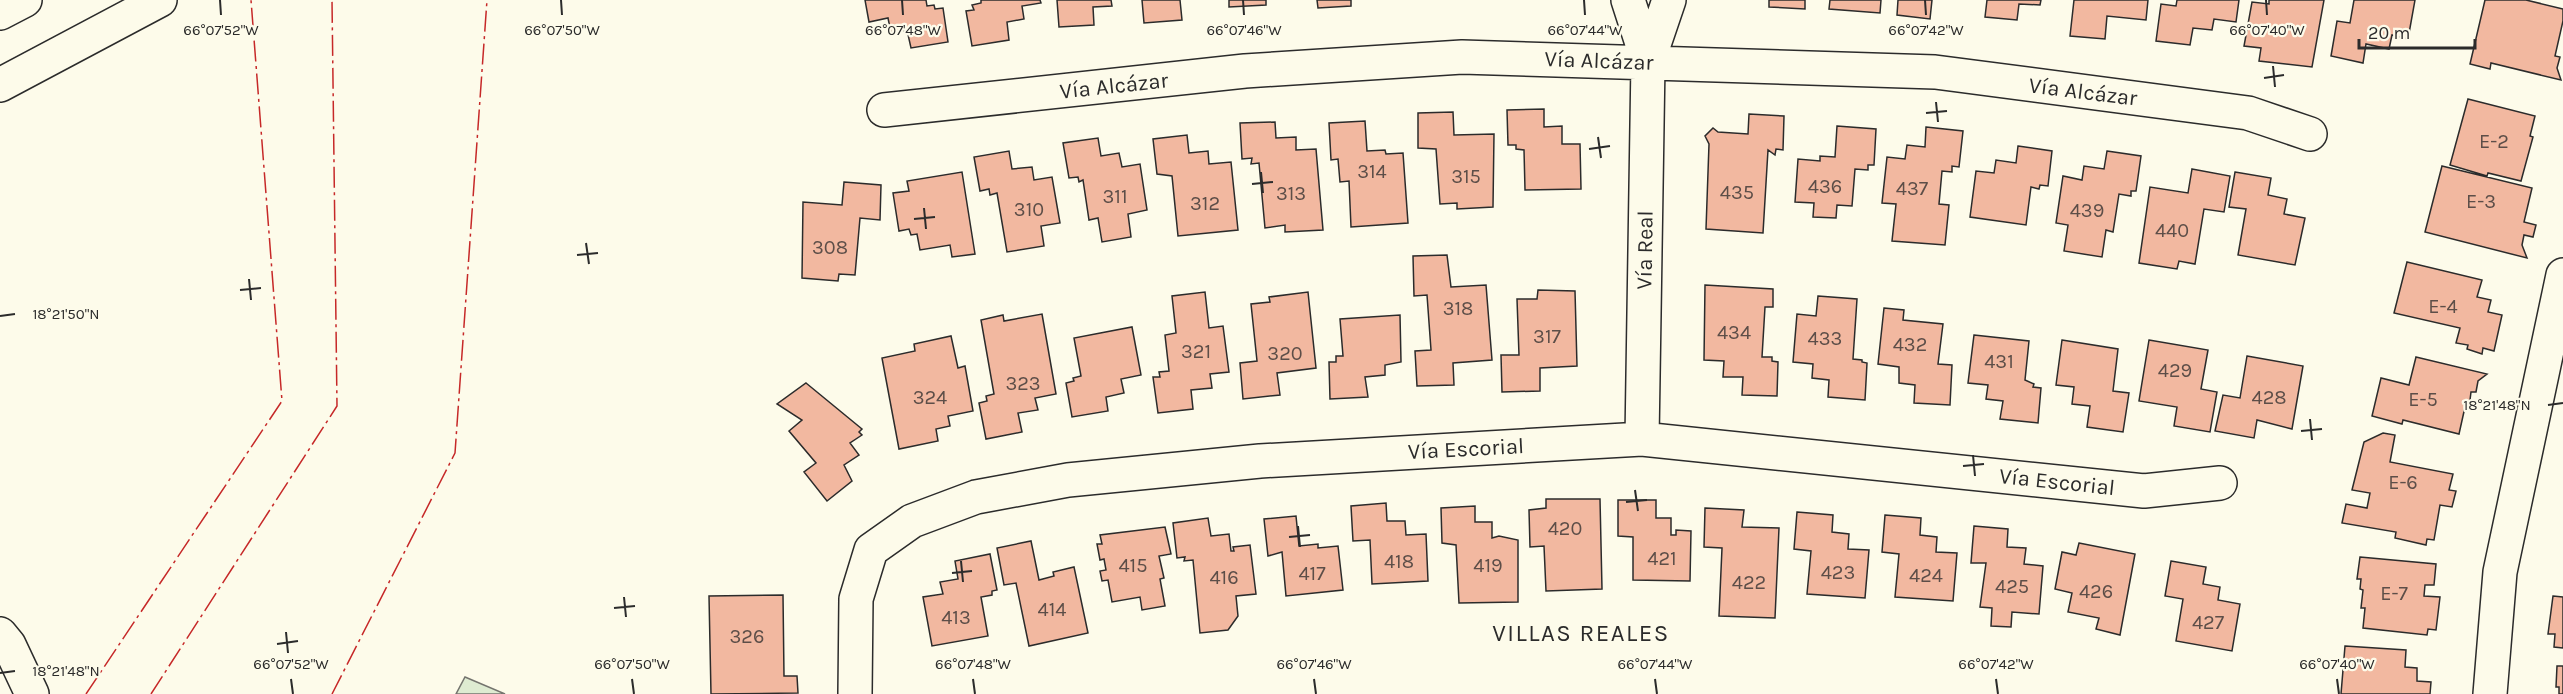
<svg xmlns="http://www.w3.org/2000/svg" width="2563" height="694" font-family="Karla,sans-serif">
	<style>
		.green { fill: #deebd1; stroke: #74746e; stroke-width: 1.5 }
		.building { fill: #f2b8a0; stroke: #2b2b2b; stroke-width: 1.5 }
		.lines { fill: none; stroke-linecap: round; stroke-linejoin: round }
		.minor-casing { stroke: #2b2b2b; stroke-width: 36 }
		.major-casing { stroke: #2b2b2b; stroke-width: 36 }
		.minor { stroke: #fdfbea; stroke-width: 33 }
		.major { stroke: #fdfbea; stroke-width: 33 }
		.power { stroke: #c62828; stroke-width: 1.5; stroke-dasharray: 21 4.5 3 4.5; stroke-linecap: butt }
		.ticks { fill: none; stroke: #2b2b2b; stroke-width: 2 }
		.labels { text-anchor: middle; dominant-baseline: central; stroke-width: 4.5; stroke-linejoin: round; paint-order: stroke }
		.number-label { font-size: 20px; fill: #5d4e48 }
		.street-label { font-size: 22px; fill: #2b2b2b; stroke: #fdfbea }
		.neighbourhood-label { font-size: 24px; letter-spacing: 1.5px; fill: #2b2b2b; stroke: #fdfbea }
		.ticks-label { font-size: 15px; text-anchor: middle; fill: #2b2b2b; stroke: #fdfbea; stroke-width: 4.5; stroke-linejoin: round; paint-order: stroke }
	</style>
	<rect width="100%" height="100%" fill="#fdfbea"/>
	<path class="green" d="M 465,677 L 505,694 L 456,694 Z"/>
	<path class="building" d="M 865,0 L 926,0 L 927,6 L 934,5 L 935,9 L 943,8 L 948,42 L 911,48 L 907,30 L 891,33 L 888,18 L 869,22 Z
		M 981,0 L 1040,0 L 1041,3 L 1022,6 L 1024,19 L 1007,22 L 1009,40 L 972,46 L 966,11 L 974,10 L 972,5 L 981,3 Z
		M 1057,0 L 1111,0 L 1112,6 L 1093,7 L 1094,25 L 1059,27 Z
		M 1142,0 L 1180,0 L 1182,20 L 1144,23 Z
		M 1229,0 L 1266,0 L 1266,5 L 1229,7 Z
		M 1317,0 L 1351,0 L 1351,6 L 1318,8 Z
		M 1769,0 L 1805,0 L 1805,9 L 1769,7 Z
		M 1830,0 L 1881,0 L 1880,13 L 1829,9 Z
		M 1898,0 L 1932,0 L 1930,19 L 1897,15 Z
		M 1987,0 L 2041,0 L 2040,5 L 2019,4 L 2017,20 L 1985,17 Z
		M 2074,0 L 2148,0 L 2146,20 L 2107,16 L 2105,39 L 2070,36 Z
		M 2177,0 L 2239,0 L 2236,22 L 2214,19 L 2212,30 L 2193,28 L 2190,45 L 2156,41 L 2161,4 L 2176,6 Z
		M 2269,0 L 2324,0 L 2312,67 L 2259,61 L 2261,48 L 2244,46 L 2252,2 L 2269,4 Z
		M 2354,0 L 2415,0 L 2408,39 L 2392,35 L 2389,49 L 2366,44 L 2363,63 L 2331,56 L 2337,21 L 2350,23 Z
		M 2485,0 L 2526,0 L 2563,9 L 2563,21 L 2555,56 L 2560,57 L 2557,68 L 2561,80 L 2491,63 L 2490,69 L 2470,64 Z
		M 2468,99 L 2535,116 L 2530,136 L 2533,137 L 2521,181 L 2488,173 L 2487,176 L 2450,165 Z
		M 1544,109 L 1544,127 L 1562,126 L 1562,144 L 1580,144 L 1581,189 L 1525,190 L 1524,150 L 1516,149 L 1516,145 L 1508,145 L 1507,110 Z
		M 1453,112 L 1454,135 L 1494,134 L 1493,207 L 1457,209 L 1457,203 L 1440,204 L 1436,149 L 1418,148 L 1418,113 Z
		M 1749,114 L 1784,116 L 1783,150 L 1776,149 L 1775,155 L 1768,150 L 1763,233 L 1706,229 L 1709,144 L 1705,136 L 1713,128 L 1718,132 L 1748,134 Z
		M 1365,121 L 1367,151 L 1385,150 L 1386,154 L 1403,153 L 1408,223 L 1351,227 L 1349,181 L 1340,182 L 1338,159 L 1331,160 L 1329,123 Z
		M 1275,122 L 1276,138 L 1296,137 L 1296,150 L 1316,149 L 1323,230 L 1285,232 L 1285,225 L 1265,228 L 1259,163 L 1251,164 L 1252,158 L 1242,159 L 1240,123 Z
		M 1837,126 L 1876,129 L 1874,165 L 1868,165 L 1868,170 L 1855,169 L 1852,206 L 1837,205 L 1836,218 L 1813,217 L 1814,203 L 1795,202 L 1798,159 L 1820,161 L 1820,156 L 1835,157 Z
		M 1926,127 L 1963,131 L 1959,167 L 1952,166 L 1952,172 L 1942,171 L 1939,204 L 1949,205 L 1945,245 L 1892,241 L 1896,204 L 1882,203 L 1887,157 L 1905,159 L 1907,145 L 1925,147 Z
		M 1187,135 L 1189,153 L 1208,151 L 1209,164 L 1231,162 L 1238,230 L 1178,236 L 1172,176 L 1157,174 L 1153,139 Z
		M 1098,138 L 1101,156 L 1119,153 L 1122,167 L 1140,164 L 1147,210 L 1128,214 L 1131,237 L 1102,242 L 1098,218 L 1089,220 L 1083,180 L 1079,182 L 1078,177 L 1069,178 L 1063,143 Z
		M 2018,146 L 2052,151 L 2048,186 L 2040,185 L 2039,189 L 2031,187 L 2026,225 L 1970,217 L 1976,171 L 1994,173 L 1996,160 L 2016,163 Z
		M 1009,151 L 1012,169 L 1032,167 L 1034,180 L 1052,177 L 1060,223 L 1041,226 L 1044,246 L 1007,252 L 997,193 L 990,195 L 989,189 L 980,191 L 974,157 Z
		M 2107,151 L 2141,156 L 2136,191 L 2131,191 L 2131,196 L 2119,194 L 2113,232 L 2106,230 L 2102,257 L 2064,251 L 2068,225 L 2056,223 L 2063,176 L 2082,180 L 2084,166 L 2104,169 Z
		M 2442,166 L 2532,188 L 2524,222 L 2536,225 L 2533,237 L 2524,235 L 2522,245 L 2527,258 L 2425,232 Z
		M 2192,169 L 2230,176 L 2224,212 L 2204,209 L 2195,264 L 2179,261 L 2177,269 L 2139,263 L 2150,187 L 2188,193 Z
		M 962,172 L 975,254 L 952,257 L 950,245 L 920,250 L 917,234 L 911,235 L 909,229 L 899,231 L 893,193 L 909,191 L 907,181 Z
		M 2235,172 L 2271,178 L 2268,195 L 2287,199 L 2284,214 L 2305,218 L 2295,265 L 2238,255 L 2246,209 L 2229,207 Z
		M 844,182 L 881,185 L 880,220 L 860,218 L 855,275 L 839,274 L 838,281 L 802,278 L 803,202 L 842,205 Z
		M 1447,255 L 1451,287 L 1486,285 L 1492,360 L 1453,363 L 1454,385 L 1417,386 L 1415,351 L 1431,350 L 1427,295 L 1414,296 L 1413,256 Z
		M 2407,262 L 2482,280 L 2477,297 L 2491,300 L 2488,312 L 2502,315 L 2494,351 L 2483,348 L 2482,354 L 2467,349 L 2468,345 L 2456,343 L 2460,328 L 2394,313 Z
		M 1705,285 L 1773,289 L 1773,307 L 1765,307 L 1762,357 L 1772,357 L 1772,361 L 1778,362 L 1777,396 L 1742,395 L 1743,377 L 1723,377 L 1724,361 L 1704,360 Z
		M 1538,290 L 1575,291 L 1577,366 L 1540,368 L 1540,391 L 1502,392 L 1501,355 L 1519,355 L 1517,299 L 1537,299 Z
		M 1205,292 L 1209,328 L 1223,326 L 1229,372 L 1210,374 L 1212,388 L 1191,390 L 1193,409 L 1158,413 L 1153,377 L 1160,377 L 1159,372 L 1169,371 L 1165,335 L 1176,333 L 1172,296 Z
		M 1308,292 L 1316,368 L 1277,373 L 1280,395 L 1243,399 L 1240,363 L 1257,361 L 1251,304 L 1270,302 L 1269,297 Z
		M 1818,296 L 1857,299 L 1853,359 L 1862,360 L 1862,362 L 1867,363 L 1865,400 L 1828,397 L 1829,380 L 1812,378 L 1813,364 L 1793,362 L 1797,314 L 1816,316 Z
		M 1884,308 L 1904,310 L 1903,320 L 1943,324 L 1938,364 L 1952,365 L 1950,405 L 1914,403 L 1915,385 L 1899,383 L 1899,367 L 1878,364 Z
		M 1042,314 L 1056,394 L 1035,398 L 1038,410 L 1018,413 L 1022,432 L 986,439 L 979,403 L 987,401 L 986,396 L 994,394 L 981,320 L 1003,315 L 1004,321 Z
		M 1400,315 L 1401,362 L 1385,365 L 1385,375 L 1365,377 L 1368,397 L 1330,399 L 1329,362 L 1336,362 L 1336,356 L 1343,356 L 1340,319 Z
		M 1132,327 L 1141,375 L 1121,379 L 1124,393 L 1106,397 L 1108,411 L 1072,417 L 1066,383 L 1074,381 L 1073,378 L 1081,376 L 1074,338 Z
		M 1974,335 L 2029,341 L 2025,380 L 2034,384 L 2033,387 L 2041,388 L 2038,423 L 2000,419 L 2003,401 L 1986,399 L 1988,385 L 1968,383 Z
		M 951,336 L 958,368 L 965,366 L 973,411 L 948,416 L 950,426 L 936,429 L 938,441 L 899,449 L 882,358 L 915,351 L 914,344 Z
		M 2062,340 L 2118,349 L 2113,391 L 2129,393 L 2123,432 L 2087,427 L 2090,406 L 2072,404 L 2074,387 L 2056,385 Z
		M 2149,340 L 2208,350 L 2201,389 L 2217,392 L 2210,432 L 2174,426 L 2177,407 L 2139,401 Z
		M 2247,356 L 2303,366 L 2292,429 L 2257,420 L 2254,438 L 2215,431 L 2223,395 L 2240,398 Z
		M 2416,357 L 2487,374 L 2478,381 L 2476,392 L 2471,392 L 2469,408 L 2465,407 L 2459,434 L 2403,420 L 2402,424 L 2372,416 L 2381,378 L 2409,385 Z
		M 806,383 L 862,429 L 859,432 L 862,435 L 850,443 L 859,455 L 844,465 L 852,481 L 827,501 L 804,472 L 816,463 L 789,431 L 802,420 L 777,404 Z
		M 2383,433 L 2395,435 L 2390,462 L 2453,474 L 2449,490 L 2456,491 L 2452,507 L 2440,505 L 2434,540 L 2427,539 L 2426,545 L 2395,538 L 2396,532 L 2342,523 L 2346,504 L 2367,508 L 2370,493 L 2352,490 L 2364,442 Z
		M 1546,499 L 1600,499 L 1602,589 L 1546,591 L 1544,546 L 1530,547 L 1529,510 L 1546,508 Z
		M 1618,500 L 1656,500 L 1656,518 L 1671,518 L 1671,535 L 1676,535 L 1676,530 L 1691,531 L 1690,581 L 1633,580 L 1633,537 L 1618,536 Z
		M 1386,503 L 1387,521 L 1405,521 L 1406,535 L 1426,534 L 1428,581 L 1372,584 L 1370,540 L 1353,541 L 1351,506 Z
		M 1475,506 L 1475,522 L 1492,522 L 1492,538 L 1499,536 L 1518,540 L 1518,602 L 1459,603 L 1456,545 L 1442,543 L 1441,508 Z
		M 1705,508 L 1744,510 L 1742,527 L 1779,528 L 1775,618 L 1719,616 L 1722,548 L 1704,547 Z
		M 1797,512 L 1833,515 L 1832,532 L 1849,534 L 1848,549 L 1869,550 L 1865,598 L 1807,594 L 1811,551 L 1794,549 Z
		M 1885,515 L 1921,518 L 1920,535 L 1937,537 L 1936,552 L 1957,553 L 1953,601 L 1895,597 L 1899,554 L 1882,552 Z
		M 1296,516 L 1299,546 L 1318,544 L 1318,548 L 1338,546 L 1343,590 L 1286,596 L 1282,552 L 1268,556 L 1264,519 Z
		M 1208,518 L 1211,536 L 1229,534 L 1231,551 L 1234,551 L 1233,547 L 1250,545 L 1256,594 L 1236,596 L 1238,616 L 1228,630 L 1200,633 L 1193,560 L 1184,561 L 1185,557 L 1177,558 L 1173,523 Z
		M 1974,526 L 2008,529 L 2007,547 L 2026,548 L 2024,564 L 2043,566 L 2039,614 L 2012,612 L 2011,627 L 1991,626 L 1992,608 L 1980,607 L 1986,563 L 1971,563 Z
		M 1165,527 L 1171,554 L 1159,556 L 1164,578 L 1160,579 L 1165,606 L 1142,610 L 1140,597 L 1112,602 L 1108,580 L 1102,581 L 1100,571 L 1106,570 L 1104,559 L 1100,560 L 1097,544 L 1102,544 L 1100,535 Z
		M 1031,541 L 1039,580 L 1054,576 L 1053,572 L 1074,567 L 1088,633 L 1029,646 L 1016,583 L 1004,585 L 997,548 Z
		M 2079,543 L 2135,554 L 2120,635 L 2096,629 L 2099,618 L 2068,612 L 2072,593 L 2055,589 L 2062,552 L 2076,555 Z
		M 990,554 L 997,590 L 992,591 L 992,595 L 981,597 L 988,636 L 932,646 L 923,597 L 943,594 L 940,582 L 958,579 L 955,561 Z
		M 2360,557 L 2436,564 L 2434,585 L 2425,585 L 2424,596 L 2440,597 L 2436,630 L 2428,629 L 2427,635 L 2363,628 L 2365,608 L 2361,608 L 2363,590 L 2360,589 L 2361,579 L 2357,579 Z
		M 2171,561 L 2206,567 L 2203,584 L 2220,587 L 2218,600 L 2240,604 L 2232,651 L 2176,641 L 2183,599 L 2165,596 Z
		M 783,595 L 784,676 L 797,676 L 798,693 L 711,694 L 709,596 Z
		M 2553,596 L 2563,597 L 2563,648 L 2554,647 L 2555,634 L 2548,634 Z
		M 2345,646 L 2406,650 L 2405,667 L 2417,668 L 2417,681 L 2431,682 L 2430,694 L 2341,694 Z
		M 2557,666 L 2563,666 L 2563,694 L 2559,694 L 2559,687 L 2556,687 Z"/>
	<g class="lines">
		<g class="minor-casing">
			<path id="minor" d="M 1628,0 L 1648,62
				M 884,110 L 1245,71 L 1462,57 L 1935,72 L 2248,113 L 2310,134
				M 1642,439 L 1648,62 L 1669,0
				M 0,634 L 9,645 L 32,694
				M 855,694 L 856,599 L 871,550 L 912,521 L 976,497 L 1068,480 L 1260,461 L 1642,439 L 2144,491 L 2220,483
				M 2490,694 L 2500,572 L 2563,275"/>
		</g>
		<g class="major-casing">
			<path id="major" d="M 0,13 L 25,0
				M 0,85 L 160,0"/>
		</g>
		<use href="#minor" class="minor"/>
		<use href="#major" class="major"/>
		<path class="power" d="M 86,694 L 282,401 L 251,0
			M 151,694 L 337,406 L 332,0
			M 332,694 L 455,453 L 487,0"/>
	</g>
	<path class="ticks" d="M 220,0 L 221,15M 561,0 L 562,15M 902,0 L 903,15M 1243,0 L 1244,15M 1584,0 L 1585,15M 1925,0 L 1926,15M 2266,0 L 2267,15M 2273,66 L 2275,87M 2264,78 L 2284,75M 1936,102 L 1938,122M 1926,113 L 1947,111M 1598,137 L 1601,158M 1589,149 L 1610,146M 1261,172 L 1263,193M 1252,184 L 1273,182M 924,208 L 926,229M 914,219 L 935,217M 586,243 L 589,264M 577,255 L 598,253M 249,279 L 251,300M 240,290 L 261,288M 0,316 L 15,314M 2548,405 L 2563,403M 2310,419 L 2312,440M 2301,431 L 2322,429M 1973,455 L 1975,476M 1963,466 L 1984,464M 1635,490 L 1638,511M 1626,502 L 1647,500M 1298,526 L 1300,547M 1289,537 L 1310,535M 961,561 L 963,582M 952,573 L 972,571M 624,597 L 626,617M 614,608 L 635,606M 286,632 L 288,653M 277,644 L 298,641M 0,673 L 15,671M 291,679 L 293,694M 632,679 L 634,694M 973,679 L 975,694M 1314,679 L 1316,694M 1655,679 L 1657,694M 1996,679 L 1998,694M 2337,679 L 2339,694"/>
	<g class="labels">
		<g class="number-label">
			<text x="2494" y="141">E-2</text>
			<text x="1372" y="171">314</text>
			<text x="1466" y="176">315</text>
			<text x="1825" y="186">436</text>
			<text x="1912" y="188">437</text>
			<text x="1737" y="192">435</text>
			<text x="1291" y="193">313</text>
			<text x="1115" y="196">311</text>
			<text x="2481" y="201">E-3</text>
			<text x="1205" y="203">312</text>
			<text x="1029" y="209">310</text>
			<text x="2087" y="210">439</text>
			<text x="2172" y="230">440</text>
			<text x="830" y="247">308</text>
			<text x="2443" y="306">E-4</text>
			<text x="1458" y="308">318</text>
			<text x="1734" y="332">434</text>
			<text x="1547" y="336">317</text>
			<text x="1825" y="338">433</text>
			<text x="1910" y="344">432</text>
			<text x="1196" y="351">321</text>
			<text x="1285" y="353">320</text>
			<text x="1999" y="361">431</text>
			<text x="2175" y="370">429</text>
			<text x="1023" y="383">323</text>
			<text x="930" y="397">324</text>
			<text x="2269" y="397">428</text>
			<text x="2423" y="399">E-5</text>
			<text x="2403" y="482">E-6</text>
			<text x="1565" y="528">420</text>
			<text x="1662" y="558">421</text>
			<text x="1399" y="561">418</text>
			<text x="1133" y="565">415</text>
			<text x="1488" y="565">419</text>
			<text x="1838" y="572">423</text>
			<text x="1312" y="573">417</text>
			<text x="1926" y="575">424</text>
			<text x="1224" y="577">416</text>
			<text x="1749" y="582">422</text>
			<text x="2012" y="586">425</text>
			<text x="2096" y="591">426</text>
			<text x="2394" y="593">E-7</text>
			<text x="1052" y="609">414</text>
			<text x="956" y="617">413</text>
			<text x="2208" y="622">427</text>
			<text x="747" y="636">326</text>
		</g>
		<g class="street-label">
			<text transform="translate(1599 61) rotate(2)">Vía Alcázar</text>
			<text transform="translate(1114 86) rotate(-6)">Vía Alcázar</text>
			<text transform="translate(2083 92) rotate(7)">Vía Alcázar</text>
			<text transform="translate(1645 250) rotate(-89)">Vía Real</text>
			<text transform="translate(1466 449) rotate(-3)">Vía Escorial</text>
			<text transform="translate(2057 482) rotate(6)">Vía Escorial</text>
		</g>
		<g class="neighbourhood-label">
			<text x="1581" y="633">VILLAS REALES</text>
		</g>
	</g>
	<g class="ticks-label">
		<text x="221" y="35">66°07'52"W</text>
		<text x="562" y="35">66°07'50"W</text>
		<text x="903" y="35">66°07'48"W</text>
		<text x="1244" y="35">66°07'46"W</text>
		<text x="1585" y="35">66°07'44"W</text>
		<text x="1926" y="35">66°07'42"W</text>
		<text x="2267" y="35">66°07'40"W</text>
		<text x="66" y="319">18°21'50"N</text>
		<text x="2497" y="410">18°21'48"N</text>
		<text x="291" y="669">66°07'52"W</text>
		<text x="632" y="669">66°07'50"W</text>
		<text x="973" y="669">66°07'48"W</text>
		<text x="1314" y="669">66°07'46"W</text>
		<text x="1655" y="669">66°07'44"W</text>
		<text x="1996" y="669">66°07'42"W</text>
		<text x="2337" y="669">66°07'40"W</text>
		<text x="66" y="676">18°21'48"N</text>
	</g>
	<path d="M2359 39v9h116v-9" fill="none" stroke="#2b2b2b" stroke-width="3"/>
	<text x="2368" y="39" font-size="18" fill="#2b2b2b" stroke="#fdfbea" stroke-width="4.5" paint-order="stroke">20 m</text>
</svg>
